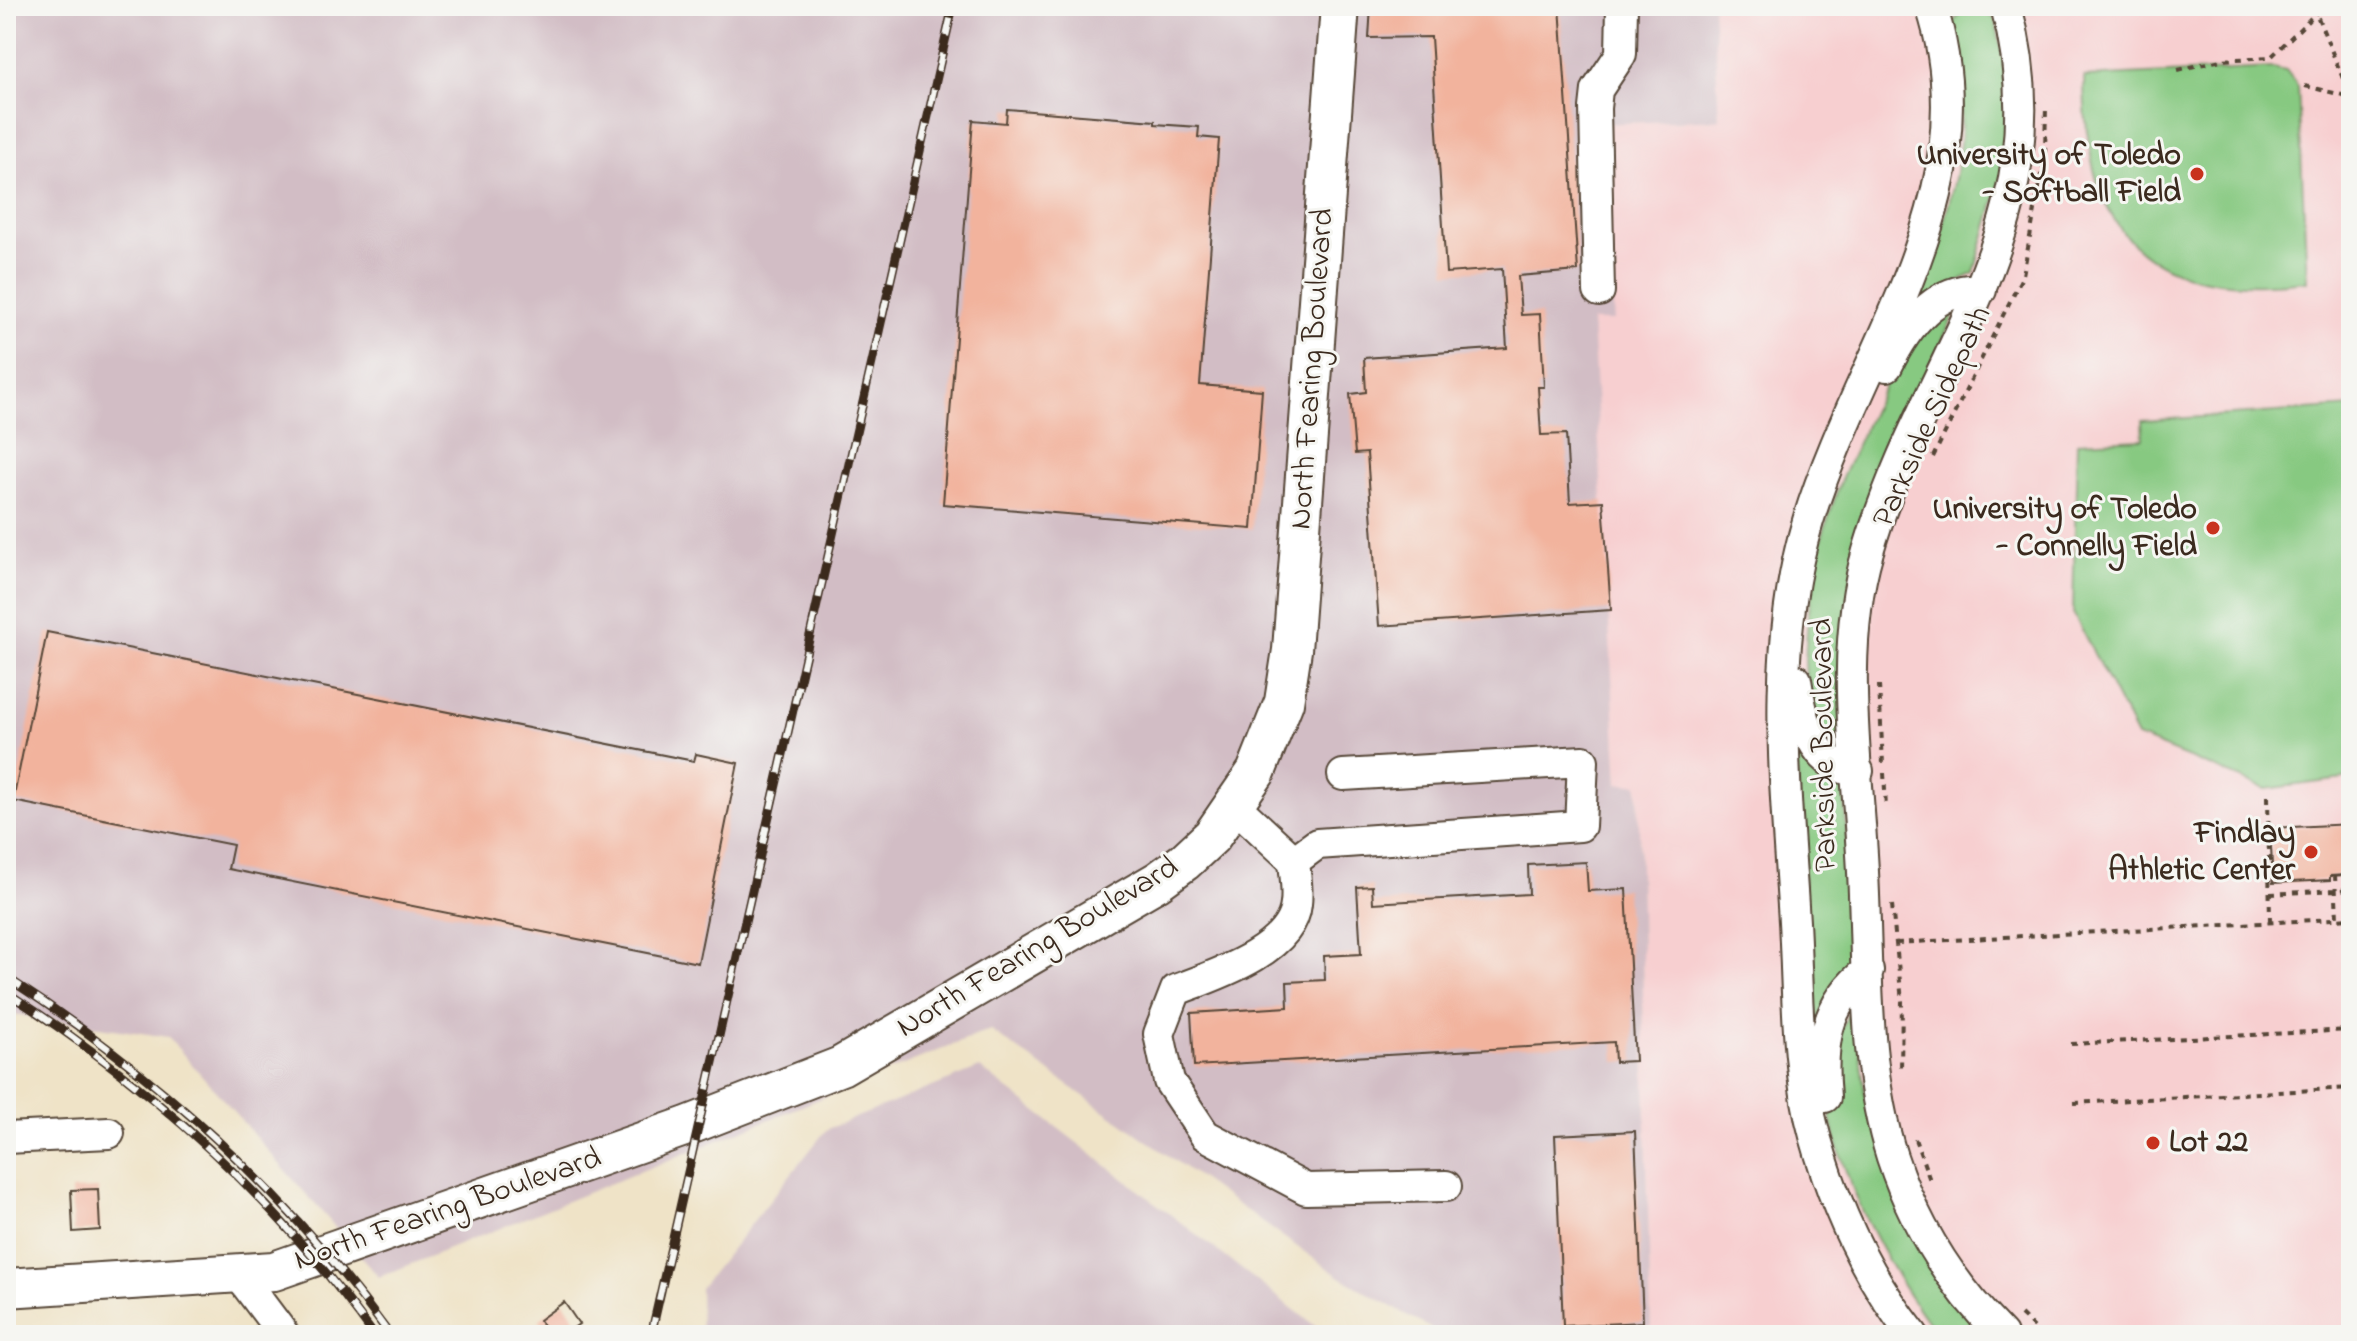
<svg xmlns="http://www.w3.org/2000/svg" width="2357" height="1341" font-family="'Indie Flower',sans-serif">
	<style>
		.built { fill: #f7cfd0 }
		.industrial { fill: #d2bdc5 }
		.green { fill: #87c981; stroke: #617a50; stroke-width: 2 }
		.building { fill: #f2b39d }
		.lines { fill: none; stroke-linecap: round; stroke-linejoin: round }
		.minor-casing { stroke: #564637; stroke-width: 34 }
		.major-casing { stroke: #564637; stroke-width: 42 }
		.path { stroke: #564637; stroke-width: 4; stroke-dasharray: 6 6; stroke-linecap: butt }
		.minor { stroke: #fff; stroke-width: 30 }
		.major { stroke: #fff; stroke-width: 38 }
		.rail-casing { stroke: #3b2a1e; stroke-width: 9 }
		.rail { stroke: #f6f6f2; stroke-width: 6; stroke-dasharray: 18; stroke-linecap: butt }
		.poi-dot { fill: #c8321e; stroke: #f6f6f2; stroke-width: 3 }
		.labels { text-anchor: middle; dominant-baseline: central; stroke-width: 6; stroke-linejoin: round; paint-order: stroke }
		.poi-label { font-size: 32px; font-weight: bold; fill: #3b2a1e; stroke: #f6f6f2; text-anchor: end }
		.street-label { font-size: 32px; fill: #3b2a1e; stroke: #f6f6f2 }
	</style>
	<rect width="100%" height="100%" fill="#f6f6f2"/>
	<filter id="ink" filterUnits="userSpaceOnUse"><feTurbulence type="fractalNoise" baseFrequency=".0125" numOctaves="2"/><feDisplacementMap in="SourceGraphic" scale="16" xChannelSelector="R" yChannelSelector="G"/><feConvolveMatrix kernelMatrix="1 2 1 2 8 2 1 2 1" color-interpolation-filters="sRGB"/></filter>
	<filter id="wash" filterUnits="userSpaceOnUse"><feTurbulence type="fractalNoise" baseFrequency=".006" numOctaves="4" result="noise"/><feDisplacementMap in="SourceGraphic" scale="32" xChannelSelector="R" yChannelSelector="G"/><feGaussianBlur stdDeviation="1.8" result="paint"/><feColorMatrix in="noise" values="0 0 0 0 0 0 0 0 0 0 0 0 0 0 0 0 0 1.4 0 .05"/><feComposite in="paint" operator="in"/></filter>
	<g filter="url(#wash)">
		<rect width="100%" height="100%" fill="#efe3c7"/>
		<path class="built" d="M 1713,6 L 2351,6 L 2351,1335 L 1651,1335 L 1638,785 L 1618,785 L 1591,320 L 1613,321 L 1599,124 L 1719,119 Z"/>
		<path class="industrial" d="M 6,6 L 1713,6 L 1719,119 L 1599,124 L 1614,321 L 1592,321 L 1618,784 L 1638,784 L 1651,1335 L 1442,1335 L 1340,1277 L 990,1030 L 379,1277 L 168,1037 L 6,1013 Z
			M 980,1068 L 1327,1335 L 701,1335 L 700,1288 L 827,1129 Z"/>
		<path class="green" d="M 1964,10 L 1983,10 L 1995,19 L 2004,60 L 2006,160 L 1974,273 L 1917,306 L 1912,298 C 1941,237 1964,175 1961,106 C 1960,79 1953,52 1951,25 Z
			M 2273,68 L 2286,71 L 2298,87 L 2307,281 C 2145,300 2085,236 2084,77 Z
			M 1958,306 L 1896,442 L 1840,756 L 1807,706 L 1805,659 L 1808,616 L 1820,543 L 1841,480 L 1888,377 L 1918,328 Z
			M 2351,407 L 2351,778 L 2266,789 L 2137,737 L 2073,613 L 2077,442 L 2143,439 L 2142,421 Z
			M 1800,742 L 1844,783 L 1852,963 L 1834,982 L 1817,1023 L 1812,1020 L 1796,749 Z
			M 1854,1000 L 1865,1096 L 1984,1335 L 1938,1335 C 1891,1278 1814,1139 1830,1063 C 1834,1042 1846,1020 1854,1000 Z"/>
		<g id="blocks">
			<path class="building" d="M 1371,6 L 1560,6 L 1578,271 L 1518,276 L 1521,315 L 1540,314 L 1544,387 L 1538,387 L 1541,435 L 1566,434 L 1570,503 L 1603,501 L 1611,610 L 1379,626 L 1367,453 L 1355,454 L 1350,394 L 1366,392 L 1364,358 L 1507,348 L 1502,269 L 1446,273 L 1431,37 L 1369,38 Z
				M 1007,109 L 1155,121 L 1155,124 L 1199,127 L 1198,137 L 1219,139 L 1200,385 L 1262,390 L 1252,529 L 943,504 L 973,120 L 1006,123 Z
				M 47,632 L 694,761 L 696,754 L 738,763 L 698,963 L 228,869 L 233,845 L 13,801 Z
				M 2351,824 L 2351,880 L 2345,880 L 2345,875 L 2330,876 L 2330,880 L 2273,883 L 2270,828 Z
				M 1586,862 L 1588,891 L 1626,889 L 1635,1061 L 1615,1062 L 1614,1042 L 1194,1066 L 1191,1013 L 1288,1007 L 1287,982 L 1325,980 L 1324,956 L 1361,954 L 1357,887 L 1372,886 L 1373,903 L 1529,894 L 1528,865 Z
				M 1635,1131 L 1643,1322 L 1563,1326 L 1555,1135 Z
				M 98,1189 L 100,1230 L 73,1232 L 71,1190 Z
				M 564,1302 L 579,1324 L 563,1335 L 550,1335 L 539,1320 Z"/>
		</g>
	</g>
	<g filter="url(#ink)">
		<use href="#blocks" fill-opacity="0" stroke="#564637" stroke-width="2"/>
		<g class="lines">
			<g class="minor-casing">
				<path id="minor" d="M 1599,291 L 1595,108 L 1597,90 L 1621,54 L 1622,6
					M 1887,366 C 1905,329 1935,286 1981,290
					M 1796,680 C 1802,718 1811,767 1858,771
					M 1235,806 L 1294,861 C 1295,875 1298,890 1296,904 C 1292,951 1213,976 1176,990 L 1159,1034 L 1169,1081 L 1205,1135 L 1306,1189 L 1446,1186
					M 1294,861 L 1317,844 L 1580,826 L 1583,761 L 1343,775
					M 1825,1097 C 1820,1046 1825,1003 1868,970
					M 6,1138 L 109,1133
					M 239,1275 L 284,1335
					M 1913,1335 C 1867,1277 1835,1208 1815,1136 C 1796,1068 1798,992 1794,922 C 1786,788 1769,652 1808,521 C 1860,349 1993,193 1931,6
					M 2002,1335 C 1952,1285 1914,1224 1892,1157 C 1863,1066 1868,966 1863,872 C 1858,767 1838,653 1868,551 C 1924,358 2066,223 2006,6"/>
			</g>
			<g class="major-casing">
				<path id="major" d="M 6,1288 L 274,1271 L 687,1126 L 841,1066 L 1158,881 L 1184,862 L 1212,836 L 1256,772 L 1284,702 L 1292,650 L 1340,6"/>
			</g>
			<path class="path" d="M 2317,6 L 2316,13 L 2351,98
				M 2178,70 L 2221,60 L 2271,57 L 2316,13
				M 2305,86 L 2351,97
				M 2045,153 L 2046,106
				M 1933,457 L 2023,275 L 2044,161
				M 1879,685 L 1883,764
				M 1884,773 L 1886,808
				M 2268,796 L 2270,923
				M 2335,875 L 2337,919
				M 2270,894 L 2351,889
				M 1892,905 L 1902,1001 L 1901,1071
				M 1896,943 L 2351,918
				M 2071,1044 L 2351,1030
				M 2074,1103 L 2351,1088
				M 1915,1139 L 1931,1183
				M 2021,1315 L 2042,1335"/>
			<use href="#minor" class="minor"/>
			<use href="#major" class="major"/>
			<g class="rail-casing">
				<path id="rail" d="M 6,977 C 155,1073 286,1191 390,1335
					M 6,992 C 148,1083 275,1198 374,1335
					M 6,1008 L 7,1009
					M 651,1335 L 953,6"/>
			</g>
			<use href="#rail" class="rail"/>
		</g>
	</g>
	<g class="poi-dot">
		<circle cx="2197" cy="174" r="8"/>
		<circle cx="2213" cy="528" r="8"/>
		<circle cx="2311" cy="852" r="8"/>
		<circle cx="2153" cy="1143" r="8"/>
	</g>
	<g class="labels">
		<g class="poi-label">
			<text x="2181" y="156">University of Toledo<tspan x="2181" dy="37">- Softball Field</tspan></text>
			<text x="2197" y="510">University of Toledo<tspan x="2197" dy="37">- Connelly Field</tspan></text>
			<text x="2295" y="834">Findlay<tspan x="2295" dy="37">Athletic Center</tspan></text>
			<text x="2169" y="1143" text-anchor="start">Lot 22</text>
		</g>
		<g class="street-label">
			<text transform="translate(1313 369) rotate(-86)">North Fearing Boulevard</text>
			<text transform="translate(1933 417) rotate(-65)">Parkside Sidepath</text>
			<text transform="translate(1825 745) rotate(-91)">Parkside Boulevard</text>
			<text transform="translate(1038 948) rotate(-31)">North Fearing Boulevard</text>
			<text transform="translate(448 1210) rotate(-19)">North Fearing Boulevard</text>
		</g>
	</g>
	<rect width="2357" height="1341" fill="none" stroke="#f6f6f2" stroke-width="32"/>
</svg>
